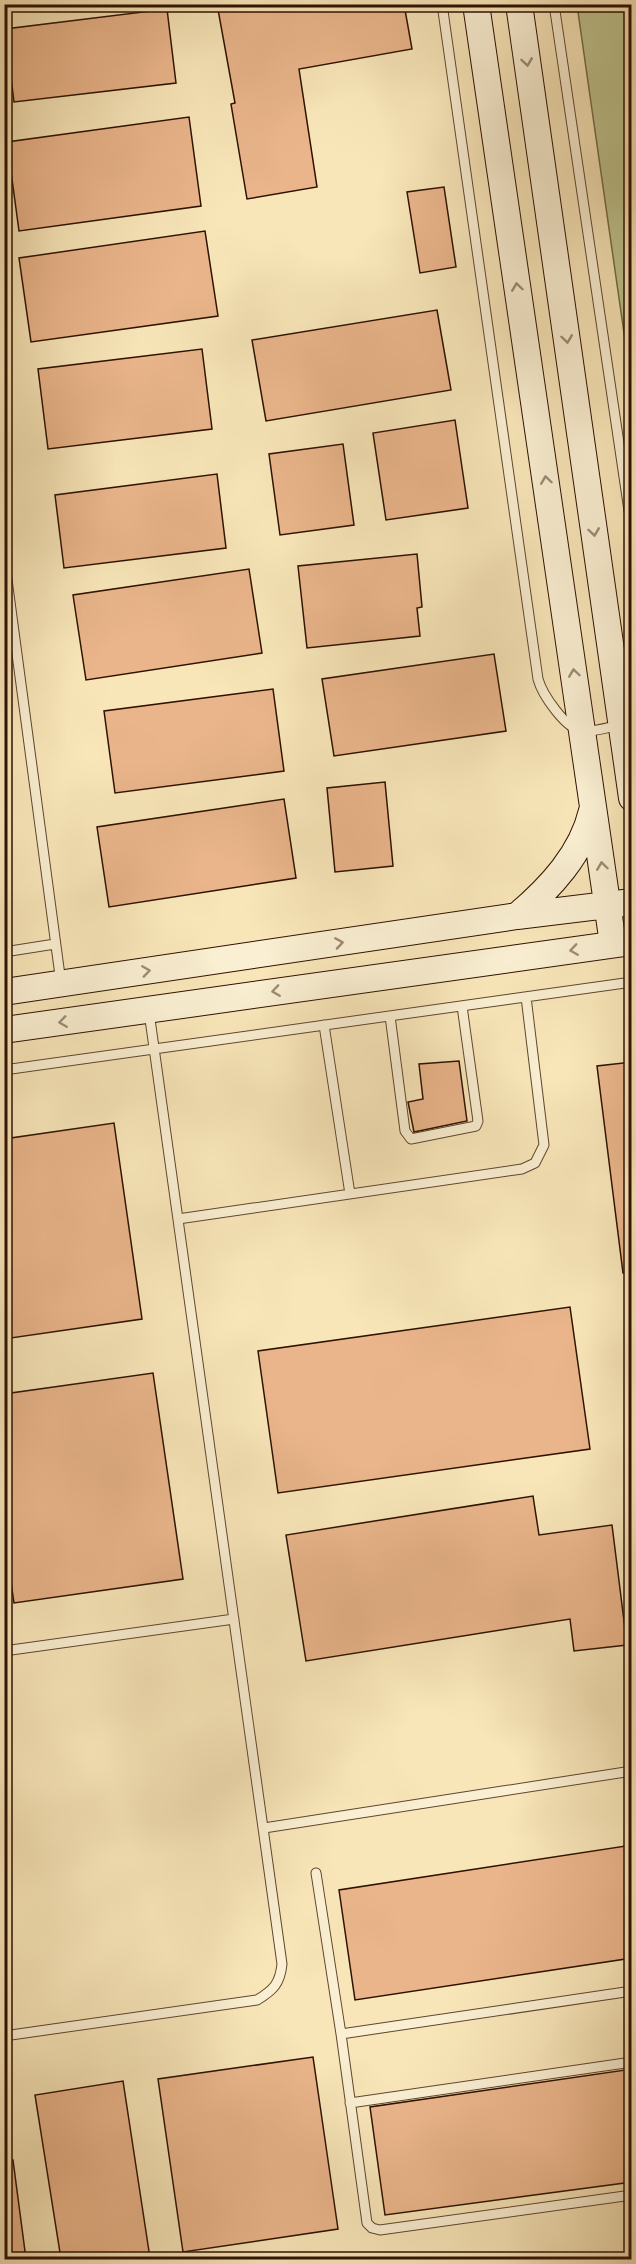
<svg xmlns="http://www.w3.org/2000/svg" width="636" height="2264" font-family="'Gentium Book Plus',serif">
	<style>
		.green { fill: #bec48f; stroke: #766a48; stroke-width: 1.5 }
		.building { fill: #eab58b; stroke: #2e1100; stroke-width: 1.5 }
		.lines { fill: none; stroke-linecap: round; stroke-linejoin: round }
		.lane-casing { stroke: #60462e; stroke-width: 11 }
		.secondary-casing { stroke: #2e1100; stroke-width: 28 }
		.lane { stroke: #faefd2; stroke-width: 9 }
		.secondary { stroke: #faefd2; stroke-width: 26 }
		.oneway { stroke: #9e8b74 }
	</style>
	<rect width="100%" height="100%" fill="#f8e6b9"/>
	<filter id="stains"><feTurbulence type="fractalNoise" baseFrequency=".00333" numOctaves="4"/><feColorMatrix values="0 0 0 0 .2 0 0 0 0 .09 0 0 0 0 .02 0 0 0 .5 -.17"/></filter>
	<radialGradient id="worn" r=".72"><stop offset=".6" stop-color="#630" stop-opacity="0"/><stop offset="1" stop-color="#630" stop-opacity=".3"/></radialGradient>
	<path class="green" d="M 577,5 L 631,5 L 631,382 Z"/>
	<path class="building" d="M 217,4 L 404,4 L 412,49 L 299,69 L 317,187 L 247,199 L 231,104 L 235,103 Z
		M 167,9 L 176,83 L 14,102 L 5,29 Z
		M 189,117 L 201,206 L 19,231 L 7,142 Z
		M 444,187 L 456,267 L 420,273 L 407,192 Z
		M 205,231 L 218,316 L 31,342 L 19,258 Z
		M 437,310 L 451,390 L 266,421 L 252,340 Z
		M 202,349 L 212,429 L 48,449 L 38,369 Z
		M 455,420 L 468,508 L 386,520 L 373,433 Z
		M 343,444 L 354,525 L 280,535 L 269,454 Z
		M 217,474 L 226,548 L 64,568 L 55,495 Z
		M 417,554 L 422,607 L 417,608 L 420,636 L 307,648 L 298,566 Z
		M 249,569 L 262,653 L 86,680 L 73,595 Z
		M 494,654 L 506,731 L 334,756 L 322,679 Z
		M 273,689 L 284,771 L 115,793 L 104,711 Z
		M 385,782 L 393,866 L 335,872 L 327,788 Z
		M 284,799 L 296,878 L 109,907 L 97,827 Z
		M 459,1061 L 467,1121 L 414,1132 L 408,1102 L 423,1099 L 419,1064 Z
		M 632,1062 L 632,1273 L 623,1273 L 597,1066 Z
		M 114,1123 L 142,1319 L 4,1339 L 4,1139 Z
		M 570,1307 L 590,1449 L 278,1493 L 258,1351 Z
		M 153,1373 L 183,1579 L 14,1603 L 4,1534 L 4,1394 Z
		M 533,1496 L 539,1535 L 612,1525 L 627,1645 L 574,1651 L 570,1619 L 306,1661 L 286,1535 Z
		M 632,1845 L 632,1958 L 355,2000 L 339,1890 Z
		M 313,2057 L 338,2229 L 183,2252 L 158,2079 Z
		M 632,2069 L 632,2182 L 385,2215 L 370,2107 Z
		M 123,2081 L 150,2258 L 61,2259 L 35,2095 Z
		M 13,2160 L 26,2259 L 4,2259 L 4,2161 Z"/>
	<g class="lines">
		<g class="lane-casing">
			<path id="lane" d="M 442,4 L 538,679 C 542,694 566,730 583,731 C 594,732 609,727 620,725
				M 554,4 L 632,531
				M 4,557 L 61,983
				M 4,952 L 55,944
				M 390,1016 L 405,1131 L 411,1139 L 476,1126 L 478,1121 L 462,1006
				M 324,1025 L 350,1194
				M 4,1070 L 632,982
				M 178,1219 L 522,1169 L 535,1163 L 544,1145 L 526,997
				M 4,1651 L 234,1619
				M 264,1828 L 632,1771
				M 316,1873 L 341,2034 L 632,1991
				M 341,2034 L 367,2223 L 372,2228 L 380,2230 L 632,2195
				M 4,2036 L 257,2000 C 274,1990 280,1983 282,1964 L 149,1012
				M 350,2103 L 632,2062"/>
		</g>
		<g class="secondary-casing">
			<path id="secondary" d="M 476,4 L 613,944
				M 519,4 L 632,798
				M 517,916 C 550,888 582,854 592,811
				M 4,992 L 517,916 L 632,902
				M 4,1030 L 632,942"/>
		</g>
		<use href="#lane" class="lane"/>
		<use href="#secondary" class="secondary"/>
	</g>
	<defs><path id="oneway-chevron" d="M-2-3.5L2.5 0L-2 3.5" fill="none" stroke-width="1.6" stroke-linecap="round" stroke-linejoin="round" transform="scale(1.5)"/></defs>
	<g class="oneway">
		<use href="#oneway-chevron" transform="translate(527 62) rotate(82)"/>
		<use href="#oneway-chevron" transform="translate(517 287) rotate(-98)"/>
		<use href="#oneway-chevron" transform="translate(567 339) rotate(82)"/>
		<use href="#oneway-chevron" transform="translate(546 480) rotate(-98)"/>
		<use href="#oneway-chevron" transform="translate(594 532) rotate(82)"/>
		<use href="#oneway-chevron" transform="translate(574 673) rotate(-98)"/>
		<use href="#oneway-chevron" transform="translate(602 866) rotate(-98)"/>
		<use href="#oneway-chevron" transform="translate(339 943) rotate(-9)"/>
		<use href="#oneway-chevron" transform="translate(574 950) rotate(172)"/>
		<use href="#oneway-chevron" transform="translate(146 971) rotate(-8)"/>
		<use href="#oneway-chevron" transform="translate(276 991) rotate(172)"/>
		<use href="#oneway-chevron" transform="translate(63 1022) rotate(172)"/>
	</g>
	<rect width="636" height="2264" fill="none" stroke="#f8e6b9" stroke-width="24"/>
	<rect x="6" y="6" width="624" height="2252" fill="none" stroke="#2e1100" stroke-width="3"/>
	<rect x="12" y="12" width="612" height="2240" fill="none" stroke="#2e1100" stroke-width="1.5"/>
	<rect width="100%" height="100%" filter="url(#stains)"/>
	<rect width="100%" height="100%" fill="url(#worn)"/>
</svg>
